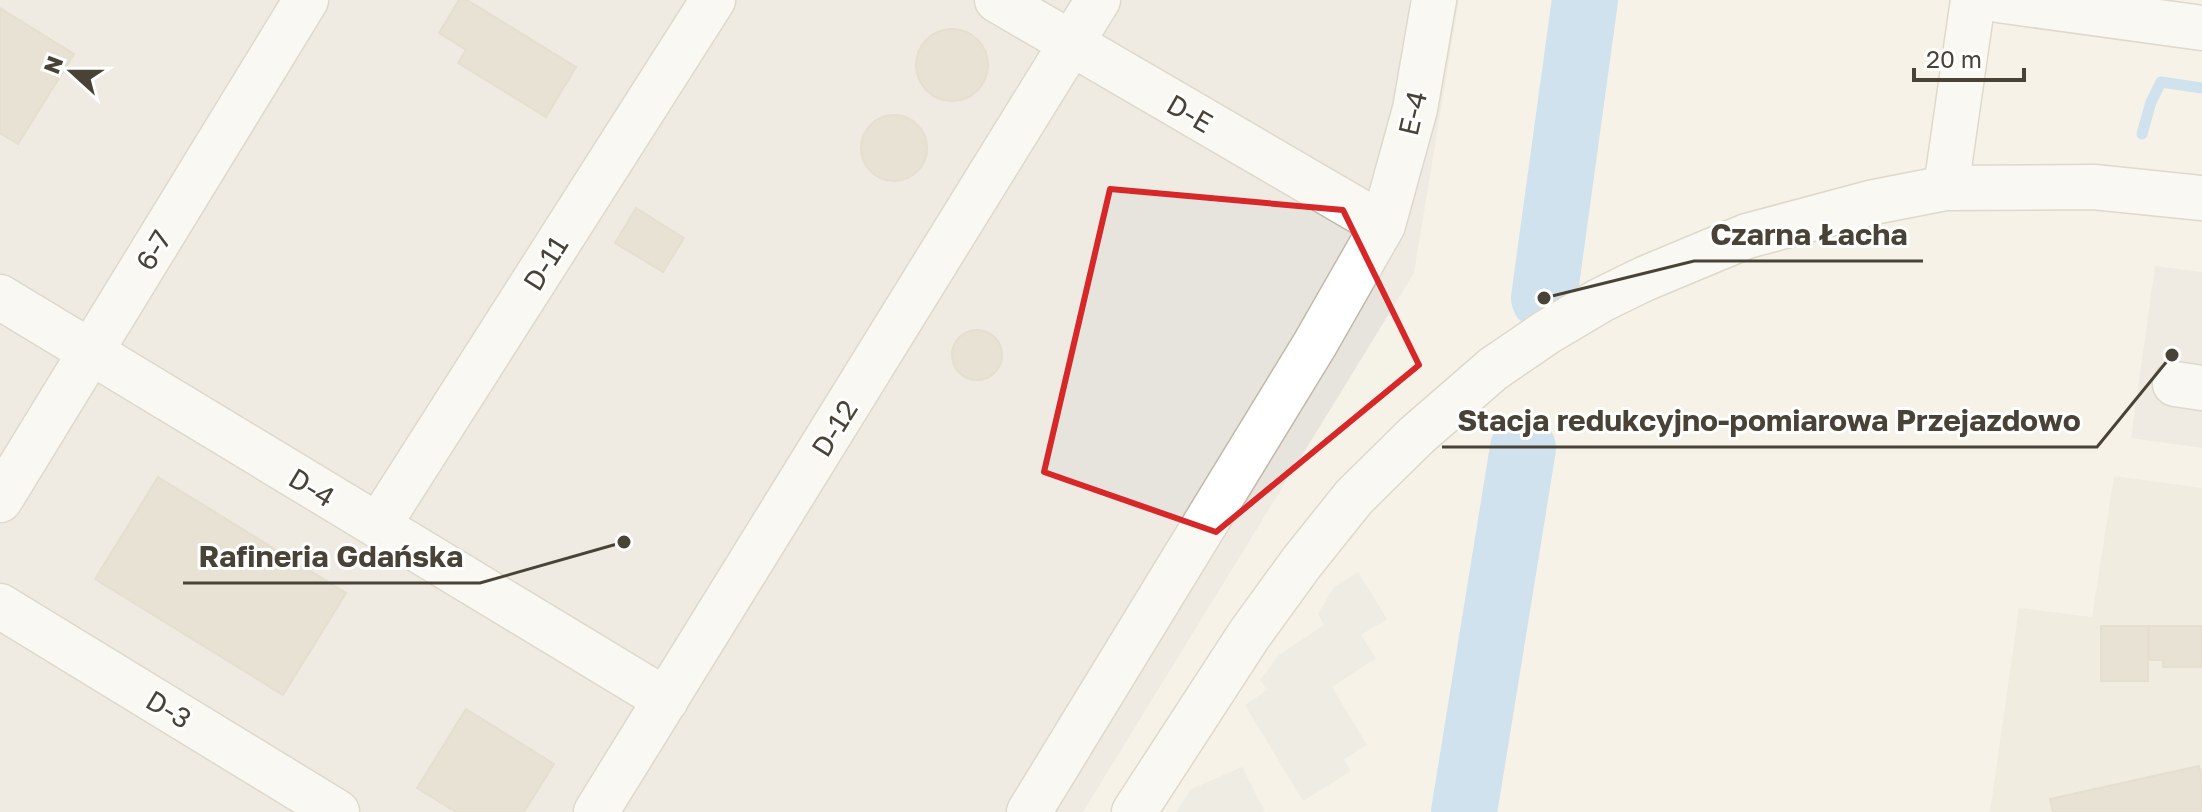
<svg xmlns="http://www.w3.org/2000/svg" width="2202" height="812" font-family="'Golos Text',sans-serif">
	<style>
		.residential { fill: #e9e4d6 }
		.industrial { fill: #e7e3dd }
		.parking { fill: #e6e4e0 }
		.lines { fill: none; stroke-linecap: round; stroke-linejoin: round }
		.stream { stroke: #a2cff4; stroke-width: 11 }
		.river { stroke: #a2cff4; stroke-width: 66 }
		.building { fill: #d7cebd; stroke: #d2c6b0; stroke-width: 2 }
		.minor-casing { stroke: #c1baaa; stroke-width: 47 }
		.minor { stroke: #fff; stroke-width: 44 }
		.marked { fill: none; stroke: #d62828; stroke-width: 6; stroke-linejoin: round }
		.labels { text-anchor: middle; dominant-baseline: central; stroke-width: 6; stroke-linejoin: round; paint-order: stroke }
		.street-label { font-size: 28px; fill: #494236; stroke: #fff }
		.leader { fill: none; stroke: #494236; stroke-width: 3 }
		.callout-dot { fill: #494236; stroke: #fff; stroke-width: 3 }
		.callout-label { font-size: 30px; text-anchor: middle; font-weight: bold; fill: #494236; stroke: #fff; stroke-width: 6; stroke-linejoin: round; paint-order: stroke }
	</style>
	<rect width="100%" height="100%" fill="#f5f2e8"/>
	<path class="residential" d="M 2114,476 L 2202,488 L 2202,812 L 1990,812 L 2019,608 L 2092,617 Z"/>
	<path class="industrial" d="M 0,0 L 1459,0 L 1414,273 L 1083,812 L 0,812 Z
		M 2155,266 L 2202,272 L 2202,448 L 2131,438 Z"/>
	<path class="parking" d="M 1358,572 L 1387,619 L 1361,635 L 1376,658 L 1332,687 L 1367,745 L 1344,759 L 1351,771 L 1303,801 L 1245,705 L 1267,690 L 1260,680 L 1279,655 L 1324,625 L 1318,614 L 1334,587 Z
		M 1242,767 L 1265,812 L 1176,812 L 1191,789 Z"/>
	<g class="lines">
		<path class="stream" d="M 2142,134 L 2151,102 L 2161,82 L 2202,88"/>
		<path class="river" d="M 1544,298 L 1585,0
			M 1464,812 L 1523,448"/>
	</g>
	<path class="building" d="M 459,0 L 467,0 L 576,67 L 546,117 L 458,63 L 466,50 L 439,33 Z
		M 0,8 L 74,54 L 18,144 L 0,133 Z
		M916 65a36 36 0 1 1 72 0a36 36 0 1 1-72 0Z
		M861 148a33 33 0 1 1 66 0a33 33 0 1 1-66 0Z
		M 636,208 L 684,238 L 663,272 L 615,243 Z
		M952 355a25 25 0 1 1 50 0a25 25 0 1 1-50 0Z
		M 158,477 L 346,593 L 283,695 L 95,579 Z
		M 2101,626 L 2148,626 L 2148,681 L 2101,681 Z
		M 2149,626 L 2202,626 L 2202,667 L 2163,667 L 2163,660 L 2149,660 Z
		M 466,709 L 554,764 L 524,812 L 456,812 L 417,788 Z
		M 2199,766 L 2202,778 L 2202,812 L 2053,812 L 2050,799 Z"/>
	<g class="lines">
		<g class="minor-casing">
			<path id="minor" d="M 997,0 L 1383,225
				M 1998,0 L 2202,28
				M 1946,188 L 1973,0
				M 0,297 L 666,700
				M 2175,384 L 2202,388
				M 0,500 L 306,0
				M 378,526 L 713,0
				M 0,606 L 337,812
				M 596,812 L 1098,0
				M 1029,812 L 1315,344 L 1383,225 L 1415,109 L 1434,0
				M 1134,812 L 1249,635 L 1302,562 L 1354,497 L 1417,435 L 1493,369 L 1547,332 L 1601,300 L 1644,279 L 1747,236 L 1874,202 L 1946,188 L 2094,187 L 2202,198"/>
		</g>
		<use href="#minor" class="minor"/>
	</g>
	<path d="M0 0H2202V812H0ZM 1110,189 L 1343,210 L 1419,365 L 1216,532 L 1044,472 Z" fill="#f5f2e8" fill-opacity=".55" fill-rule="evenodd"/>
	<path class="marked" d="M 1110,189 L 1343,210 L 1419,365 L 1216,532 L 1044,472 Z"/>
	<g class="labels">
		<g class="street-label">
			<text transform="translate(1190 113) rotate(30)">D-E</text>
			<text transform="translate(1412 113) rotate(-77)">E-4</text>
			<text transform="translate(153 250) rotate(-59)">6-7</text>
			<text transform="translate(545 263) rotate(-58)">D-11</text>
			<text transform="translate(834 428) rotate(-58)">D-12</text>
			<text transform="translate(312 487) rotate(31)">D-4</text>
			<text transform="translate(169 709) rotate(31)">D-3</text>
		</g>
	</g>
	<path class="leader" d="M1544 298L1694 261H1923M2172 355L2097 447H1442M624 542L480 583H183"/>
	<g class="callout-dot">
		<circle cx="1544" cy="298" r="8"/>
		<circle cx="2172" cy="355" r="8"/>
		<circle cx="624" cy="542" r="8"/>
	</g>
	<g class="callout-label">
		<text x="1809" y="245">Czarna Łacha</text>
		<text x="1769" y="431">Stacja redukcyjno-pomiarowa Przejazdowo</text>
		<text x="331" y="567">Rafineria Gdańska</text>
	</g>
	<g transform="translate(72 72) rotate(291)" stroke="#ffffff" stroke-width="6" paint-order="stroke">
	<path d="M0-6L14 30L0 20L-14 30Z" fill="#494236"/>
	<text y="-12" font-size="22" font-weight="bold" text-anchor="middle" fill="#494236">N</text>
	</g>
	<path d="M1914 68v12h110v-12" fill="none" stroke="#494236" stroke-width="4"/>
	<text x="1926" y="68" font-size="24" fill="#494236" stroke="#ffffff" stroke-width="6" paint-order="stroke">20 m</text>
</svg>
